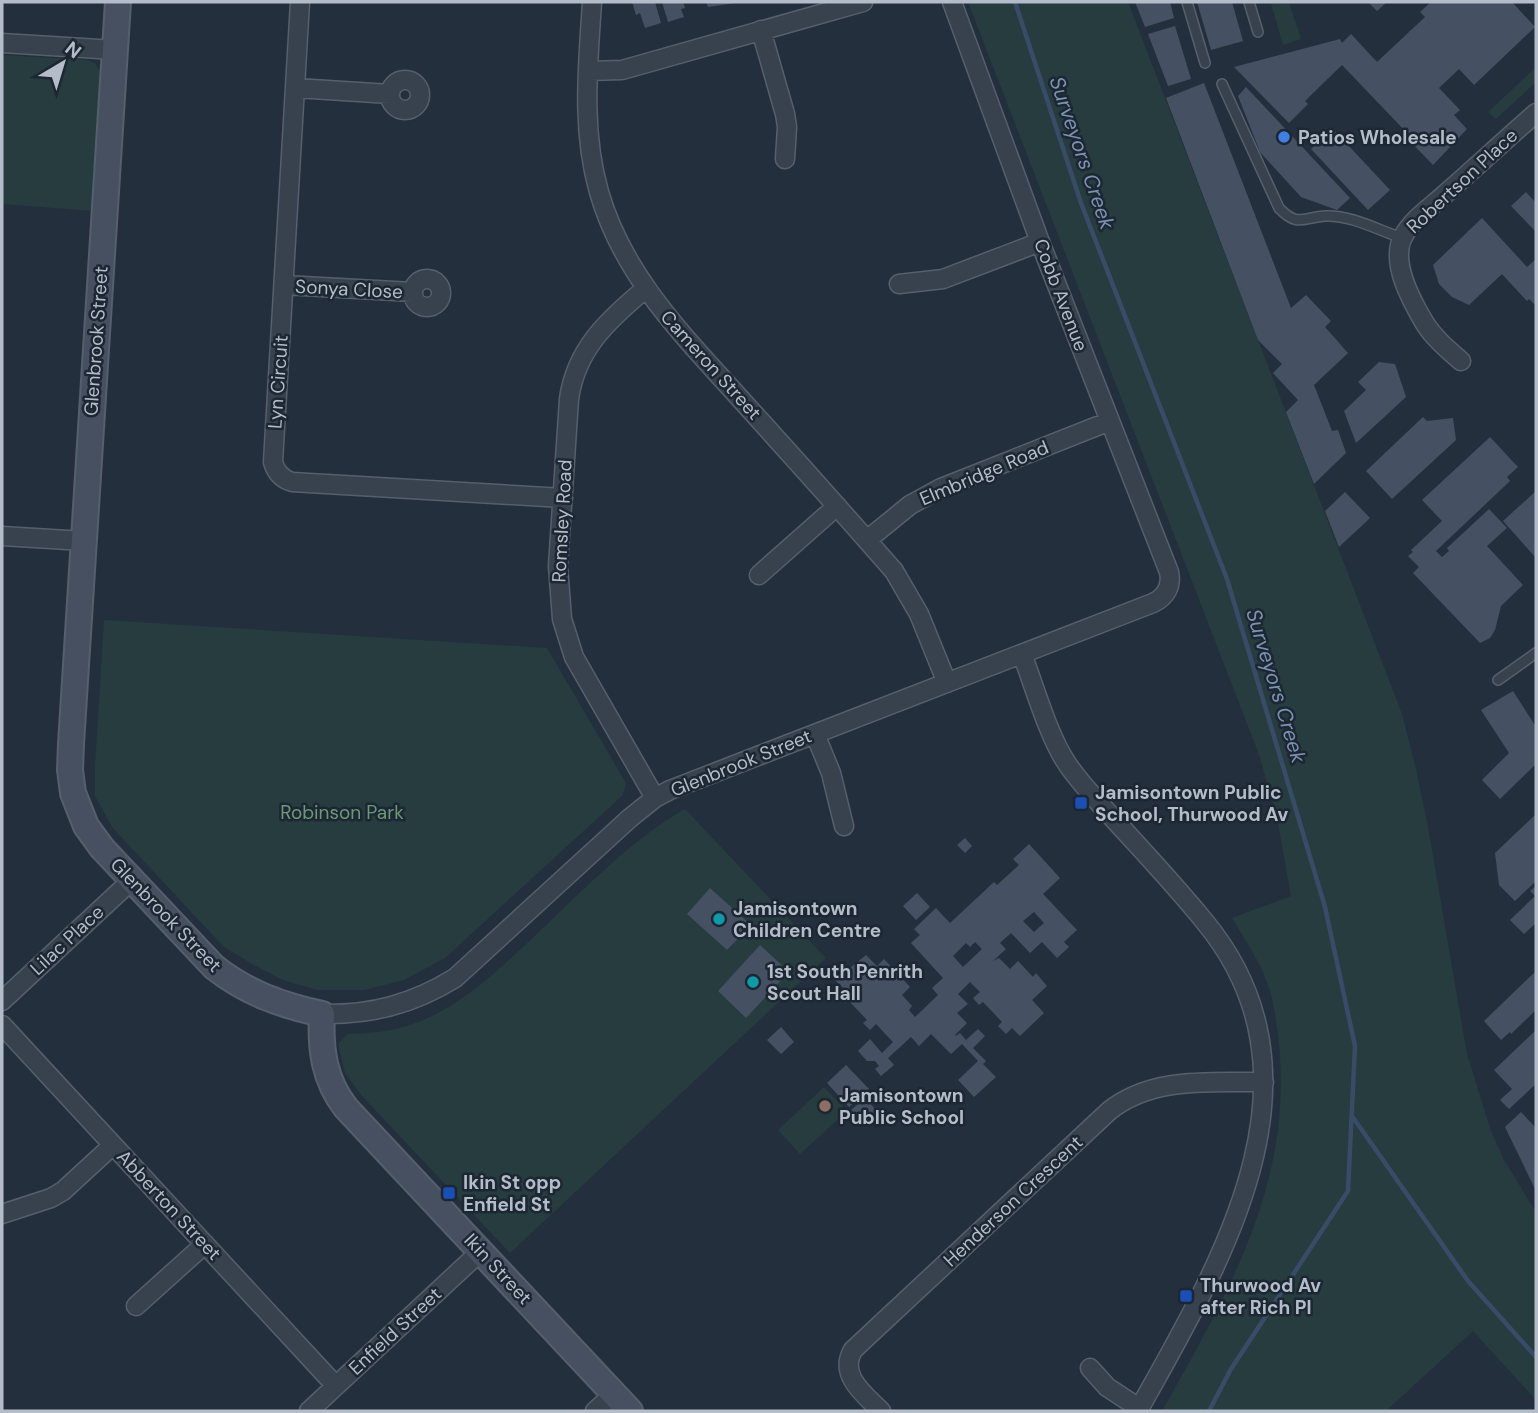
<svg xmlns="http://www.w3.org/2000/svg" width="1538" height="1413" font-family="'DM Sans',sans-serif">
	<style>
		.green { fill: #263c3f }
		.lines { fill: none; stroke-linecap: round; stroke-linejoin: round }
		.stream { stroke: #394c67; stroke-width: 4.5 }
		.building { fill: #455162; fill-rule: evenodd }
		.lane-casing { stroke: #565f6c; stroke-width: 12 }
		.street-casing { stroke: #565f6c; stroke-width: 21 }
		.secondary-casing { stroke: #565f6c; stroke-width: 28 }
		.lane { stroke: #38414e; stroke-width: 9 }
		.street { stroke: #38414e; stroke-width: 18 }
		.secondary { stroke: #465061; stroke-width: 24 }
		.shop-dot { fill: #3f7fe0; stroke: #1d2633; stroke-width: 2.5 }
		.transit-dot { fill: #1a4fb4; stroke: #1d2633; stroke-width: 2.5 }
		.culture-dot { fill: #0f9aa8; stroke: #1d2633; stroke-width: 2.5 }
		.education-dot { fill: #8d6e63; stroke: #1d2633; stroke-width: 2.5 }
		.labels { text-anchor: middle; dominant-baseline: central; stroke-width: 5; stroke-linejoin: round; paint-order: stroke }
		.poi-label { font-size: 19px; font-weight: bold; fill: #b4bcc9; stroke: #1d2633; text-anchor: start }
		.street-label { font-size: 19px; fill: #b4bcc9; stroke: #1d2633 }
		.park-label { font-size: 19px; fill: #6b9a76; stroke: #1d2633 }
		.water-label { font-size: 21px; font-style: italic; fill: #7c92b1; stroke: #1d2633 }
	</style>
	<rect width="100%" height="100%" fill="#242f3e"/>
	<path class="green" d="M 968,2 L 1128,2 L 1402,714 L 1416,769 L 1428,827 L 1467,1054 L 1491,1131 L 1504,1160 L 1536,1212 L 1536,1400 L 1473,1331 L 1386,1411 L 1162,1411 C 1237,1278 1306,1159 1272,999 C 1266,970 1247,943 1232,918 L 1291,896 L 1276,812 L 1258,752 Z
		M 1277,2 L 1289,2 L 1301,39 L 1283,45 L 1271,3 Z
		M 2,55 L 87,60 L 95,63 L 102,75 L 94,211 L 2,204 Z
		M 1536,67 L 1536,82 L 1496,119 L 1488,112 Z
		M 104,620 L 547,648 L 626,783 L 623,795 L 445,958 L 404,980 L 364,990 L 317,990 L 283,980 L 252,964 L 223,946 L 112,827 L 95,796 L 95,766 Z
		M 685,809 L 826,958 L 510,1253 L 362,1096 L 345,1073 L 338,1044 L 347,1034 C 369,1033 390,1032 410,1025 C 454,1011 491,977 523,947 C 575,899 624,844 685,809 Z
		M 824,1087 L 847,1111 L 800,1154 L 778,1130 Z"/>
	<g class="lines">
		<path class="stream" d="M 1015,2 L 1081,203 L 1227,579 L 1325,907 L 1355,1046 L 1348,1191 L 1231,1369 L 1209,1411
			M 1352,1116 L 1468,1281 L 1536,1357"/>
	</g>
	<path class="building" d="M 632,2 L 655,2 L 661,23 L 645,28 L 640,13 L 636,15 Z
		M 662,2 L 683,2 L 685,8 L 681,9 L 684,17 L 668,22 Z
		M 706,2 L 736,2 L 736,3 L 708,7 Z
		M 1135,2 L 1170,2 L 1174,18 L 1145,27 Z
		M 1197,2 L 1232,2 L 1243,41 L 1211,50 Z
		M 1368,2 L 1387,2 L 1377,11 Z
		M 1431,2 L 1512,2 L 1535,27 L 1474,85 L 1459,69 L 1439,88 L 1460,110 L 1454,115 L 1467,129 L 1433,165 L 1405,136 L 1408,134 L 1342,65 L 1305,101 L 1308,104 L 1289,123 L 1234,67 L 1340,39 L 1342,43 L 1351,34 L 1377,62 L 1425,17 L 1420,12 Z
		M 1175,26 L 1191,79 L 1168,86 L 1148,34 Z
		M 1204,83 L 1291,308 L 1306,295 L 1331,321 L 1325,327 L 1348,353 L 1314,385 L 1332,431 L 1338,430 L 1346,453 L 1314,484 L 1286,412 L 1298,400 L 1273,373 L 1282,364 L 1258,340 L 1166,98 Z
		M 1246,87 L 1350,198 L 1337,210 L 1301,197 L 1260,152 L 1238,96 Z
		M 1333,129 L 1390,190 L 1368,210 L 1311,149 Z
		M 1526,192 L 1536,203 L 1536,232 L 1511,206 Z
		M 1482,218 L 1527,267 L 1536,259 L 1536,306 L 1529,299 L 1527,301 L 1502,274 L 1469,305 L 1452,297 L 1439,284 L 1433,265 Z
		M 1379,362 L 1395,364 L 1406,397 L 1356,443 L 1344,411 L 1366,390 L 1358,382 Z
		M 1423,417 L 1427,421 L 1453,418 L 1456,440 L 1392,499 L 1366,471 Z
		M 1490,437 L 1518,467 L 1507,477 L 1510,481 L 1436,551 L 1442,557 L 1449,551 L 1447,548 L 1489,509 L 1507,528 L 1487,546 L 1523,585 L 1501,606 L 1495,630 L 1490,638 L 1480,643 L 1413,573 L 1419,567 L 1408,556 L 1413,552 L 1411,550 L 1442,521 L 1422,500 Z
		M 1536,491 L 1536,558 L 1503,521 Z
		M 1345,492 L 1370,518 L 1339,547 L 1325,511 Z
		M 1513,691 L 1536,727 L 1536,764 L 1500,799 L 1482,780 L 1509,753 L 1481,710 Z
		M 1536,814 L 1536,881 L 1515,901 L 1499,885 L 1495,853 Z
		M 965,838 L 972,846 L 965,853 L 957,845 Z
		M 1029,844 L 1060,878 L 1043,894 L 1077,930 L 1064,942 L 1069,947 L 1057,958 L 1042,942 L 1030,953 L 1011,933 L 1000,943 L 1006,949 L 993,961 L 999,958 L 1010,969 L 1018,961 L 1033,977 L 1036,973 L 1047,986 L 1032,1000 L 1044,1013 L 1020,1036 L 1012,1028 L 1006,1034 L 998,1026 L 1002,1022 L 983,1002 L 979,1005 L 973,998 L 980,992 L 970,982 L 958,994 L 968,1004 L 957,1013 L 967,1023 L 955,1035 L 956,1036 L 960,1033 L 966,1040 L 978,1029 L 985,1036 L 973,1048 L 986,1061 L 983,1064 L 996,1077 L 974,1097 L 958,1080 L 978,1061 L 962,1044 L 951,1054 L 931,1034 L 919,1046 L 911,1037 L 888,1058 L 894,1065 L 881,1076 L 875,1069 L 879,1066 L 875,1061 L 867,1061 L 858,1051 L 870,1039 L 882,1053 L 893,1042 L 876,1024 L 870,1030 L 863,1023 L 867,1020 L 848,1000 L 845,1003 L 837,994 L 843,988 L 835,980 L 866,955 L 877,966 L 884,959 L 910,987 L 902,995 L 912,1006 L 909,1010 L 915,1017 L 938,995 L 932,988 L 943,978 L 911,943 L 920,935 L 914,929 L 936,908 L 950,923 L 994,882 L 997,885 L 1019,865 L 1013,859 ZM 1034,912 L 1044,923 L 1034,932 L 1023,921 ZM 975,942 L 982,949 L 963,967 L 953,956 L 966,943 L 970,947 Z
		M 1536,886 L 1536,923 L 1524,934 L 1510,920 L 1535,896 L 1530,891 Z
		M 710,888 L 751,925 L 727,950 L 687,914 Z
		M 917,893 L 930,907 L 916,920 L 903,906 Z
		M 760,945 L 789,972 L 746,1018 L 718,991 Z
		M 1536,971 L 1536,1010 L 1511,1034 L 1510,1032 L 1501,1040 L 1484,1021 Z
		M 781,1027 L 794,1042 L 781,1054 L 767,1040 Z
		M 1536,1030 L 1536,1084 L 1509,1109 L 1500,1100 L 1512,1089 L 1494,1070 Z
		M 846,1065 L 869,1089 L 849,1107 L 827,1083 Z
		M 865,1098 L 878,1112 L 864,1125 L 851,1110 Z
		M 1521,1112 L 1536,1128 L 1536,1191 L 1505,1127 Z"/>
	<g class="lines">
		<g class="lane-casing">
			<path id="lane" d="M 1187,2 L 1205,63
				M 1249,2 L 1258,32
				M 1222,84 L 1279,208 C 1298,228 1303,217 1326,216 C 1351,215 1378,230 1402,238
				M 1498,680 L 1536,653"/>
		</g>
		<g class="street-casing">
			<path id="street" d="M 300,2 L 273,462 C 276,473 282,479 292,482 L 563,498
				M 592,2 C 588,66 581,129 599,192 C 624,279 687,339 745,404 C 795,459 845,515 894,571 L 919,614 L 947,683
				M 761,30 L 785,114 L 787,127 L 785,159
				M 2,43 L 115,50
				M 588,71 L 622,70 L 863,2
				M390 95a15 15 0 1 1 30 0a15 15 0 1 1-30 0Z
				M 296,88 L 390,94
				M413 293a14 14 0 1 1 28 0a14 14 0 1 1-28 0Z
				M 899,284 L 943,279 L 1040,242
				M 284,285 L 413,292
				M 645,289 C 608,320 576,349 569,399 L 558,566 L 562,619 L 574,657 L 655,798
				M 1461,361 C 1447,349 1433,337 1424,322 C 1411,300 1390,262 1403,237 C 1411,220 1431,207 1444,195 C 1475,168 1505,140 1536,113
				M 2,536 L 84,541
				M 867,540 L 910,505 L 941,488 L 1110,421
				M 759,575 L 837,506
				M 1022,654 C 1034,685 1048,735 1066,762 C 1078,781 1095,798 1110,815 C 1142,850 1175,885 1205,922 C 1334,1079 1220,1264 1138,1411
				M 815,734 L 831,773 L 844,826
				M 2,1001 L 132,880
				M 322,1014 C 371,1015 413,1004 455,978 L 630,818 L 655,798 L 670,790 L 1153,603 C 1166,597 1172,586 1169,572 L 1040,242 L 952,2
				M 2,1025 L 336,1386
				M 2,1214 L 51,1198 L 63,1191 L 113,1145
				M 136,1306 L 205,1244
				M 1090,1368 L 1107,1387 L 1139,1408
				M 309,1411 L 481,1251
				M 595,1411 L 614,1394
				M 881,1411 C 865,1395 838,1375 853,1350 L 1109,1111 C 1153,1076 1210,1083 1264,1082"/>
		</g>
		<g class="secondary-casing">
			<path id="secondary" d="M 118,2 L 71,744 L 70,770 L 73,793 L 86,826 L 102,848 L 214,967 C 247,993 281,1005 322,1014 C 320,1049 324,1080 346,1108 L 630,1411"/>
		</g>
		<use href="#lane" class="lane"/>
		<use href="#street" class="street"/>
		<use href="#secondary" class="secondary"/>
	</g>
	<circle class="shop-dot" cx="1284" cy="137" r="7"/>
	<g class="transit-dot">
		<rect x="1074" y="796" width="14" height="14" rx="3.5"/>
		<rect x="442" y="1186" width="14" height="14" rx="3.5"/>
		<rect x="1179" y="1289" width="14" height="14" rx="3.5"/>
	</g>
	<g class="culture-dot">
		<circle cx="719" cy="919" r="7"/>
		<circle cx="753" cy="982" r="7"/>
	</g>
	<circle class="education-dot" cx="825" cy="1106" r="7"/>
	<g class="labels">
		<g class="poi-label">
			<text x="1298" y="137">Patios Wholesale</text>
			<text x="1095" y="792">Jamisontown Public<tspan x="1095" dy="22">School, Thurwood Av</tspan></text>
			<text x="733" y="908">Jamisontown<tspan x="733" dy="22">Children Centre</tspan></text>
			<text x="767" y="971">1st South Penrith<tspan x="767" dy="22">Scout Hall</tspan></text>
			<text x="839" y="1095">Jamisontown<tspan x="839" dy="22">Public School</tspan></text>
			<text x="463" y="1182">Ikin St opp<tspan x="463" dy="22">Enfield St</tspan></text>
			<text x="1200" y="1285">Thurwood Av<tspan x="1200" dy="22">after Rich Pl</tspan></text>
		</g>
		<g class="street-label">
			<text transform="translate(1462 181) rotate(-43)">Robertson Place</text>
			<text transform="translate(349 289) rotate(3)">Sonya Close</text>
			<text transform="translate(1061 295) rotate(69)">Cobb Avenue</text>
			<text transform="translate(96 341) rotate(-86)">Glenbrook Street</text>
			<text transform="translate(711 365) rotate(48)">Cameron Street</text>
			<text transform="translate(278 382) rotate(-86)">Lyn Circuit</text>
			<text transform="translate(984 473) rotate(-23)">Elmbridge Road</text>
			<text transform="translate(562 521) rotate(-87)">Romsley Road</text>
			<text transform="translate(741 763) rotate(-22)">Glenbrook Street</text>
			<text transform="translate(166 915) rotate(46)">Glenbrook Street</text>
			<text transform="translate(67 940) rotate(-43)">Lilac Place</text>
			<text transform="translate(1013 1201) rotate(-43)">Henderson Crescent</text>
			<text transform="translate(169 1205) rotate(47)">Abberton Street</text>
			<text transform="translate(498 1269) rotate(47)">Ikin Street</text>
			<text transform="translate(395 1331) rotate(-43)">Enfield Street</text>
		</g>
		<g class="park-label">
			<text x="342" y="812">Robinson Park</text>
		</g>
		<g class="water-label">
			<text transform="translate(1082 153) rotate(71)">Surveyors Creek</text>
			<text transform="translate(1276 686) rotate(73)">Surveyors Creek</text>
		</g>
	</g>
	<rect width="1538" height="1413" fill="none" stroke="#b4bcc9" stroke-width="7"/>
	<g transform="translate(63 63) rotate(38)" stroke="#1d2633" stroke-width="5" paint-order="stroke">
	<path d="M0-5L12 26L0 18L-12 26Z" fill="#b4bcc9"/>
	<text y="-10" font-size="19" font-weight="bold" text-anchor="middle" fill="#b4bcc9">N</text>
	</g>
</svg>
